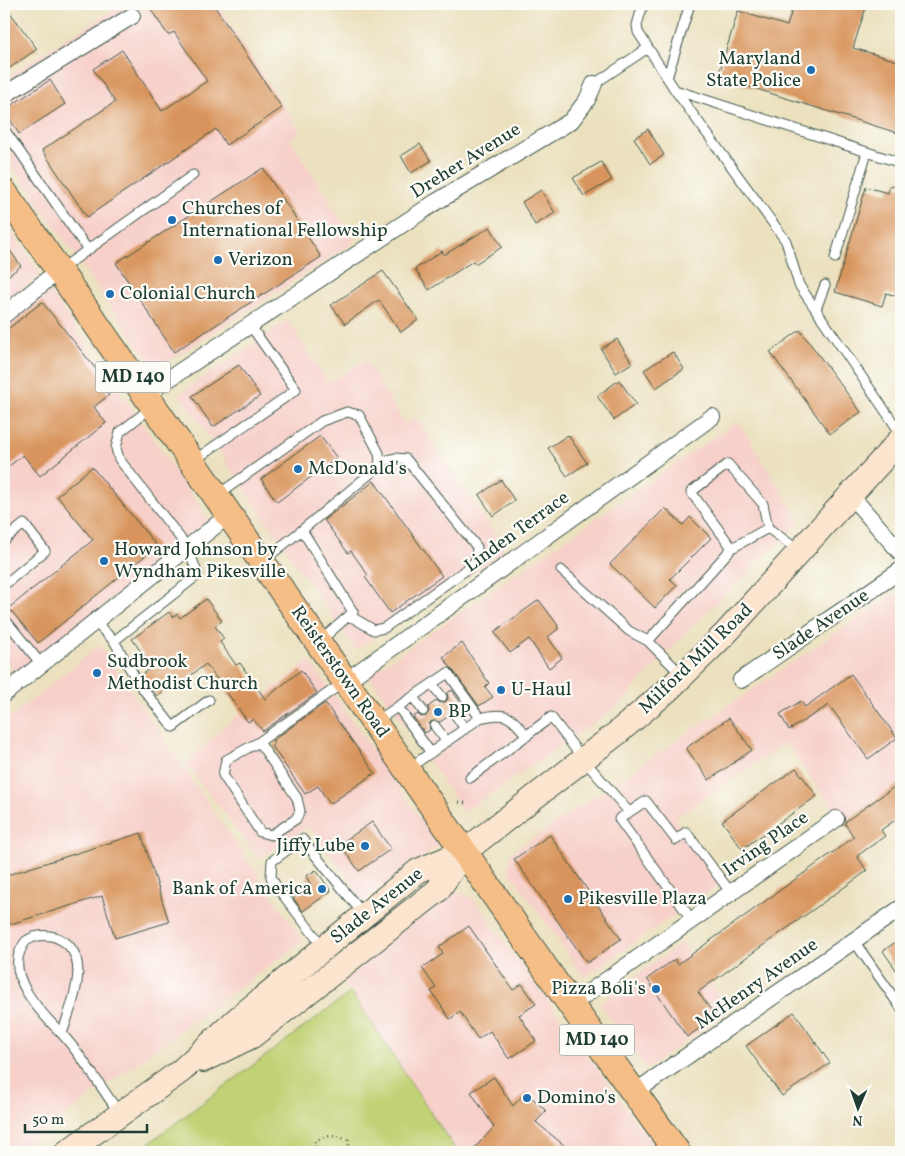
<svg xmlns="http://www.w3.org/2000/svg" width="905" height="1156" font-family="Vollkorn,serif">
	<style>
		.built { fill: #f7d0ca }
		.green { fill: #c1d174; stroke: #708754 }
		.building { fill: #d8945c }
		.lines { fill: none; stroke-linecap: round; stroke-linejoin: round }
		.lane-casing { stroke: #3e5649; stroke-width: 11 }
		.street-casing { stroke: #3e5649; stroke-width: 18 }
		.secondary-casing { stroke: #3e5649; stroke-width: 26 }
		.primary-casing { stroke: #3e5649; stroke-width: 28 }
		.path { stroke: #3e5649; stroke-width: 3; stroke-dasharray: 1 4; stroke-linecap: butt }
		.lane { stroke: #fff; stroke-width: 9 }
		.street { stroke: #fff; stroke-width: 16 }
		.secondary { stroke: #fbe5cf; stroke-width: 24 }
		.primary { stroke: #f6be87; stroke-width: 26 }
		.poi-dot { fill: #1f6fb2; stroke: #fdfcf7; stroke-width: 2 }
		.labels { text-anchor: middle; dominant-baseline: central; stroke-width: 4.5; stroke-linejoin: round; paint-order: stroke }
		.shield { fill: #fdfcf7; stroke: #62766e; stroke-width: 1 }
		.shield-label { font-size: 18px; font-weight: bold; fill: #1f3d34 }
		.poi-label { font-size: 19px; fill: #1f3d34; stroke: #fdfcf7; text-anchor: start }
		.street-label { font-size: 19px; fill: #1f3d34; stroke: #fdfcf7 }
	</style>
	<rect width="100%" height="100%" fill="#fdfcf7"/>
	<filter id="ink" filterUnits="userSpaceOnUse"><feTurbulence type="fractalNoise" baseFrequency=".02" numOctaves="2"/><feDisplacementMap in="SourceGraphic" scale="10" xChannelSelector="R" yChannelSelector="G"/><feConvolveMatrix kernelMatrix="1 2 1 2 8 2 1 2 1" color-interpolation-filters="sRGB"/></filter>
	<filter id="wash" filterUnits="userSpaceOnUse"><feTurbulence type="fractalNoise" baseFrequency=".0096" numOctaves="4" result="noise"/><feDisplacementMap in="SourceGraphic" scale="20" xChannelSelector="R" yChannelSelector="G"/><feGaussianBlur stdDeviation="1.12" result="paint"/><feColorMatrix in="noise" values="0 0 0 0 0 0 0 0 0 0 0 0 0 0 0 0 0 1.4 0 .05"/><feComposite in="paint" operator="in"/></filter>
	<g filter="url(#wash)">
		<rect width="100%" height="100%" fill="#ebe1bf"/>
		<path class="built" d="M 124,4 L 217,4 L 300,132 L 290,138 L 355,242 L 155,370 L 4,154 L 4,80 L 54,46 Z
			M 4,221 L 41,274 L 4,305 Z
			M 48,288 L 209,520 L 17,675 L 4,657 L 4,326 Z
			M 288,320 L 328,383 L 365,360 L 405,424 L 416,418 L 506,551 L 356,650 L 179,394 Z
			M 738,421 L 800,522 L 686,632 L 618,706 L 464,812 L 369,675 Z
			M 901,589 L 901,782 L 843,822 L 786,743 L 675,818 L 720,884 L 584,977 L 508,869 L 511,853 Z
			M 99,645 L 303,941 L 15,1152 L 4,1152 L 4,723 Z
			M 310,661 L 439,845 L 364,901 L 309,826 L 260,859 L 185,763 L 239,714 Z
			M 457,893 L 466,894 L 476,902 L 658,1152 L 457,1152 L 342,979 L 440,901 Z
			M 681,943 L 729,1011 L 647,1069 L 600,1003 Z"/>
		<path class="green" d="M 351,992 L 457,1152 L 137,1152 Z"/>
		<g id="blocks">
			<path class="building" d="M 4,4 L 37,49 L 4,72 Z
				M 147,4 L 213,4 L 282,108 L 226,145 L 216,129 L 87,217 L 42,150 L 115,102 L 93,69 L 122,50 L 162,111 L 207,81 L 174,32 L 168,35 Z
				M 794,4 L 867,4 L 853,48 L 901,62 L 901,134 L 718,77 L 738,11 L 787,26 Z
				M 50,80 L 65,104 L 19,134 L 4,110 Z
				M 648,129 L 664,155 L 650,164 L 634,138 Z
				M 420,144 L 431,161 L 411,173 L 401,156 Z
				M 601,162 L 612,180 L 584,196 L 573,178 Z
				M 263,168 L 321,257 L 174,352 L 116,263 Z
				M 890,185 L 901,188 L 901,281 L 897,296 L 886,293 L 882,306 L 835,292 L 866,187 L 888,193 Z
				M 541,190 L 555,213 L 535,225 L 522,202 Z
				M 490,227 L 502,247 L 475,264 L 473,261 L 429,290 L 415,269 L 442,251 L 444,255 Z
				M 4,242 L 21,266 L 4,279 Z
				M 383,271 L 418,320 L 401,332 L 379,300 L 345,324 L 331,305 Z
				M 42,302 L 108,384 L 104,388 L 109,395 L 94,407 L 106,423 L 40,476 L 23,455 L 4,470 L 4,332 Z
				M 800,330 L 861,412 L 830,434 L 770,352 Z
				M 617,339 L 632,363 L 616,373 L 601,349 Z
				M 673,352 L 684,369 L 656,388 L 644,370 Z
				M 239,365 L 260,396 L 213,427 L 192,396 Z
				M 619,380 L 636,404 L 614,420 L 597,396 Z
				M 568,435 L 587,463 L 567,476 L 548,448 Z
				M 320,436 L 337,458 L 277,502 L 261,479 Z
				M 92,467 L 157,546 L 38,643 L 9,608 L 93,540 L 57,496 Z
				M 501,480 L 515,501 L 493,516 L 479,495 Z
				M 374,481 L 442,576 L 390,613 L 365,577 L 368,575 L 351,551 L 348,553 L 324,520 Z
				M 665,508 L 683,525 L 690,517 L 711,538 L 670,579 L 677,585 L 655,608 L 610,564 Z
				M 206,599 L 222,621 L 215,626 L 224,639 L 220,642 L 236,665 L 240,663 L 265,699 L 301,670 L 317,693 L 263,731 L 253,719 L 248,722 L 206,664 L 170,691 L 168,688 L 157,696 L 141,675 L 152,667 L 132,639 L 169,612 L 173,617 L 177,614 L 180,618 Z
				M 539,600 L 557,624 L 558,629 L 548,637 L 562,658 L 549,668 L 529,639 L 510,653 L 494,632 Z
				M 462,643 L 489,683 L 485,687 L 493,697 L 479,706 L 443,657 Z
				M 851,674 L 897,738 L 868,759 L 829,705 L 789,730 L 780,714 L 801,701 L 805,707 Z
				M 452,690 L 463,706 L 459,709 L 454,707 L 450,708 L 449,716 L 440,722 L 432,721 L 429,724 L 430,730 L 425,733 L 413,717 L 418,714 L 421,717 L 426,716 L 429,711 L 428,707 L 437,700 L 440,703 L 445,702 L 448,699 L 447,693 Z
				M 325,703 L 375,773 L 330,804 L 318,786 L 305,794 L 271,745 L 274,743 L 272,741 Z
				M 729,718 L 752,750 L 709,780 L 686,748 Z
				M 796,768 L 817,796 L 742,849 L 722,821 Z
				M 901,782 L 901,816 L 881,830 L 885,836 L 857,856 L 867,871 L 698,992 L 716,1017 L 687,1037 L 647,979 L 675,959 L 678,964 L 854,837 L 845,824 L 846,821 Z
				M 372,822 L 391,849 L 359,871 L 340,844 Z
				M 141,833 L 169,922 L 115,938 L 102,896 L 4,926 L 4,876 Z
				M 550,835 L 621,939 L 587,963 L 514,859 Z
				M 316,870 L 331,891 L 303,911 L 293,898 L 311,885 L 306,876 Z
				M 469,926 L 513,990 L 522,984 L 536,1004 L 519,1015 L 536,1041 L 509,1059 L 490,1031 L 478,1039 L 460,1012 L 450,1019 L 431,991 L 436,988 L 422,968 L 443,954 L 439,947 Z
				M 901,938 L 901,977 L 883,951 Z
				M 794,1012 L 830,1063 L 782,1096 L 746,1046 Z
				M 494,1077 L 513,1106 L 526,1092 L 546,1111 L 536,1122 L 572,1152 L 471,1152 L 494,1127 L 471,1092 Z"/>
		</g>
	</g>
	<g filter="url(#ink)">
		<use href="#blocks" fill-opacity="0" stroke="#3e5649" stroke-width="1"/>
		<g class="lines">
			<g class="lane-casing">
				<path id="lane" d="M 643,4 L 637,25 L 638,32 L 675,90 L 901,163
					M 667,78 L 690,4
					M 594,84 L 648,48
					M 675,90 L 786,241 L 799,285 L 901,434
					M 4,129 L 88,250
					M 835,258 L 867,152
					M 61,269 L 193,175
					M 816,309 L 825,285
					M 193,461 L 296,390 L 250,325
					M 219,494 L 322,421 L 347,412 L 359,415 L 379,453 L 380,462 L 377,468 L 302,530
					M 4,540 L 24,524 L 45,551 L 4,585
					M 732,548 L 691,492 L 728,464 L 763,504 L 768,528
					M 264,560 L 302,530 L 353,612 L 319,642
					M 561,570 L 629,631 L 648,641
					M 350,616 L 374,630 L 384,628 L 470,567 L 476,560 L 477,547 L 406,459 L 395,458 L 380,462
					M 4,618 L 41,664
					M 95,622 L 114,641 L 139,684 L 173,727 L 209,700
					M 114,641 L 198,575 L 188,548 L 119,459 L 116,448 L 120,432 L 152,407
					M 682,675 L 648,641 L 732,548 L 768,528 L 798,550
					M 432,684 L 442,697
					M 413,697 L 423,711
					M 398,707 L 431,753
					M 454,713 L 465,729
					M 480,718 C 506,711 511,716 527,736
					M 375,722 L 448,673 L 480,718 L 409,768
					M 435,726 L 447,742
					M 259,742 L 297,798 L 300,811 L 296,819 L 271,835 L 260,832 L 223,775 L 226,760 L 259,742 L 344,682
					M 470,778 L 551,717 L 583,759 L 629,812
					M 692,920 L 619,819 L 646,801 L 676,840 L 686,832 L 731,893
					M 854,941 L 901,1008
					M 324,948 L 276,886 L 271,877 L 272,861 L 302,839 L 364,915
					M 62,1034 C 71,1005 96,952 55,937 C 44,934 35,935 26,941 C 0,972 41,1013 62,1034 C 84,1058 101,1088 120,1114"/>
			</g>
			<g class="street-casing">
				<path id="street" d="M 4,95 L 132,16
					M 4,315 L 59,270
					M 146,394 L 436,202 L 571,121 L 587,100 L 594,84
					M 851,496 L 901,553
					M 741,680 L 901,570
					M 346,681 L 712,417
					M 4,694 L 230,514
					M 571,1005 L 836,819
					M 635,1092 L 901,908"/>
			</g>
			<g class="secondary-casing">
				<path id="secondary" d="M 203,1060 L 252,1036 L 437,891 L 465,851
					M 67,1152 L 181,1071 L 236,1020 L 418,871 L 465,851 L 616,734 L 670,688 L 726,633 L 901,439"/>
			</g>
			<g class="primary-casing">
				<path id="primary" d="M 4,192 L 571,1005 L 677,1152"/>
			</g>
			<path class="path" d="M 459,802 L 465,803
				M 317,1152 L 315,1141 C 328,1135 335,1134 348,1140 L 351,1152"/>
			<use href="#lane" class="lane"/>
			<use href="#street" class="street"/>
			<use href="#secondary" class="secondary"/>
			<use href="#primary" class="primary"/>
		</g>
	</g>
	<g class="poi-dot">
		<circle cx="811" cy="70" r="5"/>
		<circle cx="172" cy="220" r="5"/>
		<circle cx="218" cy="260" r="5"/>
		<circle cx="110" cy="294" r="5"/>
		<circle cx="298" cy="469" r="5"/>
		<circle cx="104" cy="561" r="5"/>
		<circle cx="97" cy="673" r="5"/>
		<circle cx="501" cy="690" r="5"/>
		<circle cx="438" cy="712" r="5"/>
		<circle cx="365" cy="846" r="5"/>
		<circle cx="322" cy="889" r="5"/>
		<circle cx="568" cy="899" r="5"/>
		<circle cx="656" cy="989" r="5"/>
		<circle cx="527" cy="1098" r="5"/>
	</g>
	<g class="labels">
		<g class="shield">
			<rect x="95.5" y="361.5" width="75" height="31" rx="4"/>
			<rect x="559.5" y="1024.5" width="75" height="31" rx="4"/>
		</g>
		<g class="shield-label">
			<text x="133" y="377">MD 140</text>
			<text x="597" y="1040">MD 140</text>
		</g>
		<g class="poi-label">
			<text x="801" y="59" text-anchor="end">Maryland<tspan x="801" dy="22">State Police</tspan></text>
			<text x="182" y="209">Churches of<tspan x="182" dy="22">International Fellowship</tspan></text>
			<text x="228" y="260">Verizon</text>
			<text x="120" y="294">Colonial Church</text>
			<text x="308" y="469">McDonald's</text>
			<text x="114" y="550">Howard Johnson by<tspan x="114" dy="22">Wyndham Pikesville</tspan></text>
			<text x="107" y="662">Sudbrook<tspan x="107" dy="22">Methodist Church</tspan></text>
			<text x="511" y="690">U-Haul</text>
			<text x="448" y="712">BP</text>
			<text x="355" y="846" text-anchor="end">Jiffy Lube</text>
			<text x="312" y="889" text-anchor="end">Bank of America</text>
			<text x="578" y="899">Pikesville Plaza</text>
			<text x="646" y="989" text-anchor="end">Pizza Boli's</text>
			<text x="537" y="1098">Domino's</text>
		</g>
		<g class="street-label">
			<text transform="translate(466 161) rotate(-32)">Dreher Avenue</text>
			<text transform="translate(517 532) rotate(-36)">Linden Terrace</text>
			<text transform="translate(821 625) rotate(-34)">Slade Avenue</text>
			<text transform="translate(696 659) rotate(-44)">Milford Mill Road</text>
			<text transform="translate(340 672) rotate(55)">Reisterstown Road</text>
			<text transform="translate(766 844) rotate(-35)">Irving Place</text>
			<text transform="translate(377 906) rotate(-38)">Slade Avenue</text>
			<text transform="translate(757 984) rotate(-35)">McHenry Avenue</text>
		</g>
	</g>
	<rect width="905" height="1156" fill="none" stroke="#fdfcf7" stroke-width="20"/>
	<g transform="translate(858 1108) rotate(182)" stroke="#fdfcf7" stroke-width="4" paint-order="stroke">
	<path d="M0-4L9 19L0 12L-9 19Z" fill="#1f3d34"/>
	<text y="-8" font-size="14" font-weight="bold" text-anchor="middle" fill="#1f3d34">N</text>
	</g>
	<path d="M25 1124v8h122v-8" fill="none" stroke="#1f3d34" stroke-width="2.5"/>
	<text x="32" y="1124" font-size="15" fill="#1f3d34" stroke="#fdfcf7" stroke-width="4" paint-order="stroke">50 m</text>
</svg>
